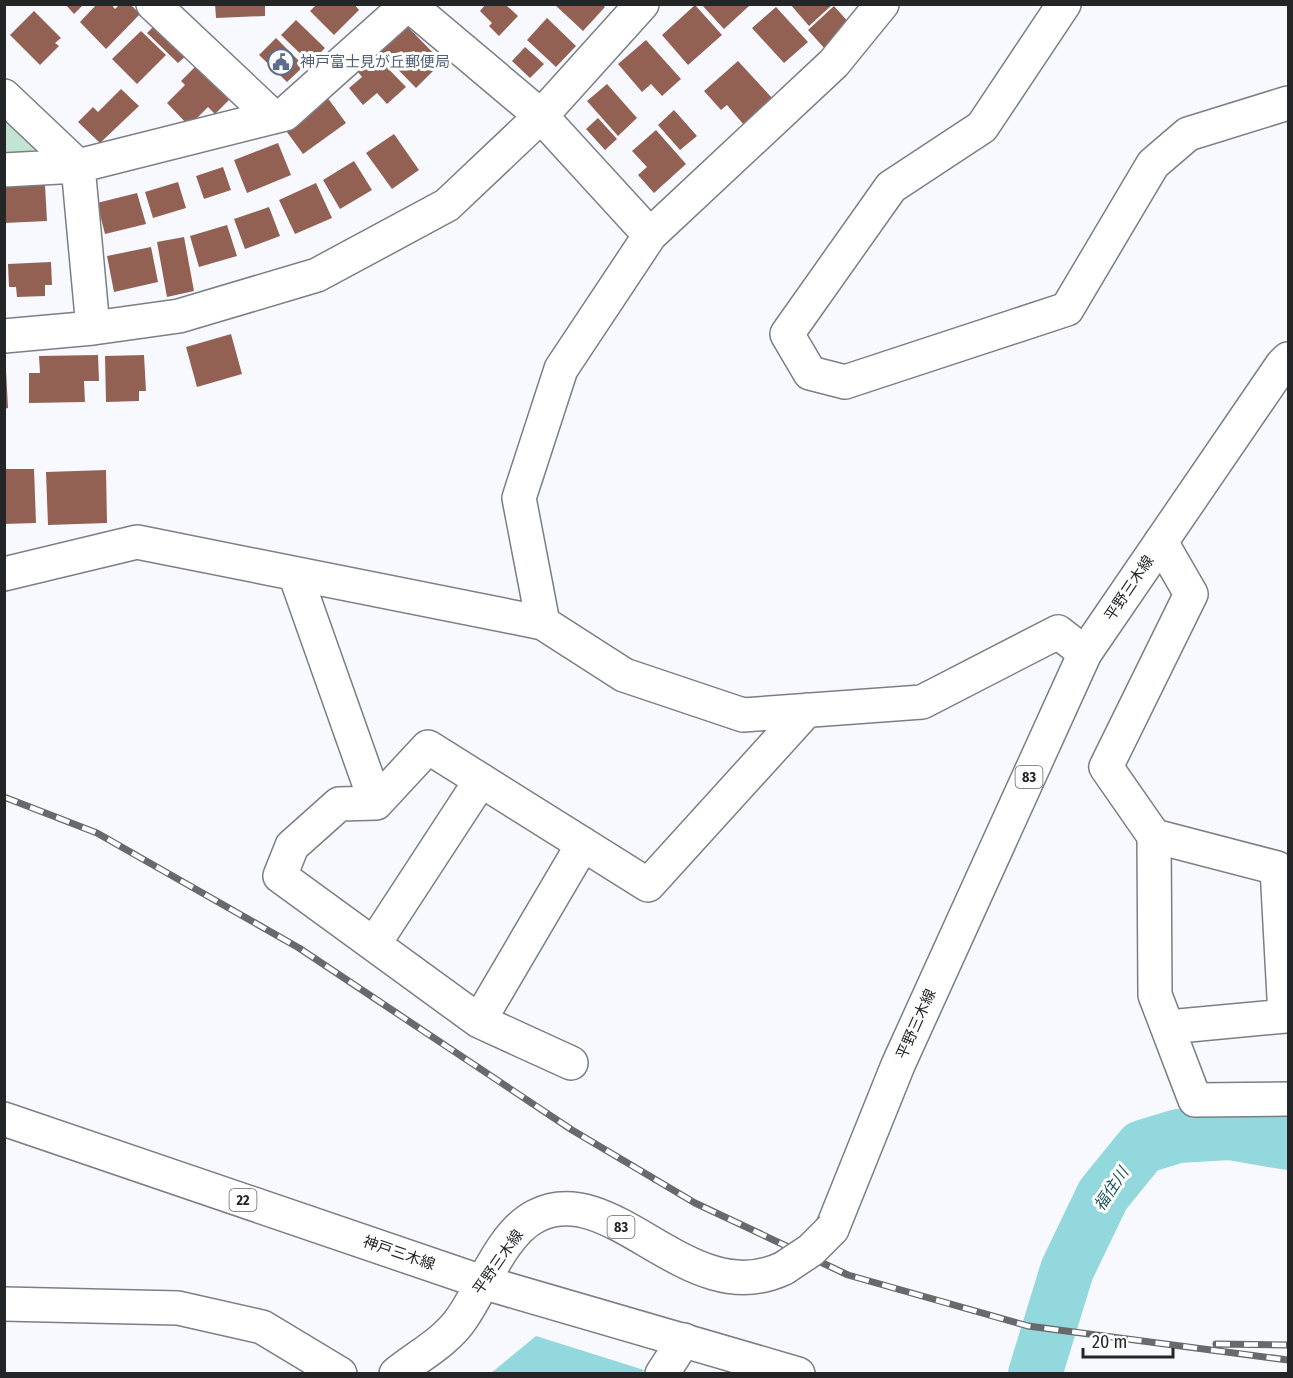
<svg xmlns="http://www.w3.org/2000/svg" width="1293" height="1378" font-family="'Fira Sans Condensed','Noto Sans JP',sans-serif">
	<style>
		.green { fill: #c3e4d2 }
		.water { fill: #92d8dc }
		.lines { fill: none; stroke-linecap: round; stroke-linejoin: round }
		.river { stroke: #92d8dc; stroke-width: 54 }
		.building { fill: #936153 }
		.minor-casing { stroke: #7b7f85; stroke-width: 36 }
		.primary-casing { stroke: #7b7f85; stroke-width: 36 }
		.minor { stroke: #fff; stroke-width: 33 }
		.primary { stroke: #fff; stroke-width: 33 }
		.rail-casing { stroke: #67696c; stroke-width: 7 }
		.rail { stroke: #fff; stroke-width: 4.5; stroke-dasharray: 14; stroke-linecap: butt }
		.primary-bridge-casing { stroke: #7b7f85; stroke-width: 36; stroke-linecap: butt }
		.primary-bridge { stroke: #fff; stroke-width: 33 }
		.labels { text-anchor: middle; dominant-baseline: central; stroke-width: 6; stroke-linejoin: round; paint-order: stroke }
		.shield { fill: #fff; stroke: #656668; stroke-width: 1.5 }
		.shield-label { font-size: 14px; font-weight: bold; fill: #232527 }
		.service-label { font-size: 15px; fill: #4e5e75; stroke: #fff; text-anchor: start }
		.street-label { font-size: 15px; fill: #232527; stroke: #fff }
		.water-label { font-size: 16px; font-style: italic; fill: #1b565a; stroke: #fff }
	</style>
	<rect width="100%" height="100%" fill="#f7f9fe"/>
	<path class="green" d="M 5,96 L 78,166 L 5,170 Z"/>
	<path class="water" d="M 536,1336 L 644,1370 L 641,1374 L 491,1373 Z"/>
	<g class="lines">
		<path class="river" d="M 1035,1374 L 1067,1270 L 1103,1195 L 1142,1147 L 1178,1136 L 1229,1133 L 1288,1143"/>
	</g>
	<path class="building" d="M 65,4 L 84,4 L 74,14 Z
		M 97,4 L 111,4 L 115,9 L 120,4 L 130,4 L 140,14 L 106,49 L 80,22 Z
		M 215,4 L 265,4 L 265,16 L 216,18 Z
		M 317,4 L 354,4 L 359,10 L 334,35 L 310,11 Z
		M 554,4 L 602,4 L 605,7 L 583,31 Z
		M 701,4 L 748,4 L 749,6 L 724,29 Z
		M 790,4 L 833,4 L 809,26 Z
		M 485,5 L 506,5 L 518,16 L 499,36 L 489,26 L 492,23 L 480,11 Z
		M 695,5 L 722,35 L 688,65 L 662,35 Z
		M 834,6 L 851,25 L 825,49 L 808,30 Z
		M 776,7 L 808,42 L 784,63 L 752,28 Z
		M 34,11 L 61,38 L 55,43 L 59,46 L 40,65 L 10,35 Z
		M 547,18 L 576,46 L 556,67 L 527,40 Z
		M 296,20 L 325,48 L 310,63 L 281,35 Z
		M 159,21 L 190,52 L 178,63 L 147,33 Z
		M 404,23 L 442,62 L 416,88 L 377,48 Z
		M 141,31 L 166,55 L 137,84 L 112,59 Z
		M 276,38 L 304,66 L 287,82 L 259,55 Z
		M 646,40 L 681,79 L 662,96 L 651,84 L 642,92 L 618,64 Z
		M 525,47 L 544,64 L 530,78 L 512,61 Z
		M 376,56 L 406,87 L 387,104 L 377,93 L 363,105 L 349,88 L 362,77 L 358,72 Z
		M 738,61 L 773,99 L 744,125 L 727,105 L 721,110 L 704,91 Z
		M 200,62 L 233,96 L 215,114 L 208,107 L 189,126 L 167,103 L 185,85 L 181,81 Z
		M 607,84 L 637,118 L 618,136 L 587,101 Z
		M 121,89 L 139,106 L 100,143 L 78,122 L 93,107 L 98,112 Z
		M 327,97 L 346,123 L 303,154 L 284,128 Z
		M 674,110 L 697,136 L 680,150 L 658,125 Z
		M 598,118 L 617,139 L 605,150 L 586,129 Z
		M 656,130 L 686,164 L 654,193 L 638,175 L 647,167 L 632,151 Z
		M 394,134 L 419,170 L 392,189 L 366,153 Z
		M 278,143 L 291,175 L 247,193 L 234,160 Z
		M 354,161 L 372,190 L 340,209 L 323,180 Z
		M 223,167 L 231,190 L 204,199 L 196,176 Z
		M 26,180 L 26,186 L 45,185 L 47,221 L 4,223 L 4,181 Z
		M 178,182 L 186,208 L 153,218 L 145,192 Z
		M 316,183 L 332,218 L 295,234 L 279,200 Z
		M 137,193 L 146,224 L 105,234 L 97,203 Z
		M 269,207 L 280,236 L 245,249 L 234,219 Z
		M 227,225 L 237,256 L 199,267 L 190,236 Z
		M 184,237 L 194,291 L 167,297 L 157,242 Z
		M 151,247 L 158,282 L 114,292 L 107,256 Z
		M 51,262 L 52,285 L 45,285 L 45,296 L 17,297 L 16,287 L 9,287 L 8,264 Z
		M 231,334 L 242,374 L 197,387 L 186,347 Z
		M 98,355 L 99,381 L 84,381 L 85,402 L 29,403 L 29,373 L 40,373 L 39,356 Z
		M 144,355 L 146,391 L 139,391 L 139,401 L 106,402 L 105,356 Z
		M 4,370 L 6,370 L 8,408 L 4,409 Z
		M 4,469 L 34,469 L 36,523 L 4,524 Z
		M 106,470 L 107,523 L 48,525 L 46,472 Z"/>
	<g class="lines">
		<g class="minor-casing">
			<path id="minor" d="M 153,4 L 273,117
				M 408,4 L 541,116 L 650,235
				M 1064,4 L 982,127 L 891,187 L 787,334 L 810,373 L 845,382 L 1067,309 L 1153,164 L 1188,134 L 1288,103
				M 4,96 L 78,166 L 93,328
				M 4,170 L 78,166 L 285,114 L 408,4
				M 4,336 L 93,328 L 179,316 L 317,275 L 447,205 L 541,116 L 642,4
				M 1161,542 L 1191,594 L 1106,767 L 1154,836 L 1155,995 L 1195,1100 L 1288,1099
				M 4,574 L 137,542 L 543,623 L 624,675 L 743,715 L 922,702 L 1058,632 L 1085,653
				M 295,574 L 376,803
				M 543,623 L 519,498 L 561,369 L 650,235 L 834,63 L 882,4
				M 1154,836 L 1277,868 L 1285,1016 L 1168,1027
				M 374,944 L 481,780
				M 479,1021 L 583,844
				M 571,1063 L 479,1021 L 280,876 L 292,846 L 339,804 L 376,803 L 428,747 L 648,885 L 807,710
				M 4,1304 L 178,1308 L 262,1327 L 340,1374
				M 662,1374 L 684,1340"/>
		</g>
		<g class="primary-casing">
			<path id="primary" d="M 4,1119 L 482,1282 L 798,1374
				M 832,1229 L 898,1065 L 1085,653 L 1282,365 L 1288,359
				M 396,1374 C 418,1356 446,1342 462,1318 C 483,1288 502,1233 536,1216 C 613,1176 690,1314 784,1268"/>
		</g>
		<use href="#minor" class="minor"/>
		<use href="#primary" class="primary"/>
		<g class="rail-casing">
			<path id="rail" d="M 4,797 L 97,833 L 299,948 L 572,1130 L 695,1203 L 848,1275 L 1028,1326 L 1288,1360
				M 1216,1344 L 1288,1345"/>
		</g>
		<use href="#rail" class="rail"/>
		<g class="primary-bridge-casing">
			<path id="primary-bridge" d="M 784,1268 L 811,1250 L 832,1229"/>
		</g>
		<use href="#primary-bridge" class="primary-bridge"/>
	</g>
	<defs>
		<g id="civic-ring" transform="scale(1.35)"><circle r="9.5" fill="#fff" stroke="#5c6f8a" stroke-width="1.5"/><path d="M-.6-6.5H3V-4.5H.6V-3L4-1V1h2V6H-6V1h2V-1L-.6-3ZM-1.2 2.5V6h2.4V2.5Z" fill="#5c6f8a"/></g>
	</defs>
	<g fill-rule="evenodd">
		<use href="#civic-ring" x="281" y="62"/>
	</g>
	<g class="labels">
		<g class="shield">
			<rect x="1015.5" y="766" width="27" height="22" rx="4.5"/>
			<rect x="229.5" y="1189" width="27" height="22" rx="4.5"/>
			<rect x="607.5" y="1216" width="27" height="22" rx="4.5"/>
		</g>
		<g class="shield-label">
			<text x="1029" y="777">83</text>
			<text x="243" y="1200">22</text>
			<text x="621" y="1227">83</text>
		</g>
		<g class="service-label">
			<text x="300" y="62">神戸富士見が丘郵便局</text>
		</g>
		<g class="street-label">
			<text transform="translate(1129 588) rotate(-56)">平野三木線</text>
			<text transform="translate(916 1024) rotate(-66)">平野三木線</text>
			<text transform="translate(399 1253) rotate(19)">神戸三木線</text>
			<text transform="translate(498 1262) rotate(-55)">平野三木線</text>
		</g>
		<g class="water-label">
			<text transform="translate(1111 1189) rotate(-56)">福住川</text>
		</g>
	</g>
	<rect width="1293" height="1378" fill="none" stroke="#232527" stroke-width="12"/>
	<path d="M1083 1348v9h90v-9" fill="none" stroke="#232527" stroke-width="3"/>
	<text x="1092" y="1348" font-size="18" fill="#232527" stroke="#ffffff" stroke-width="4.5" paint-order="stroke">20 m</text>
</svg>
